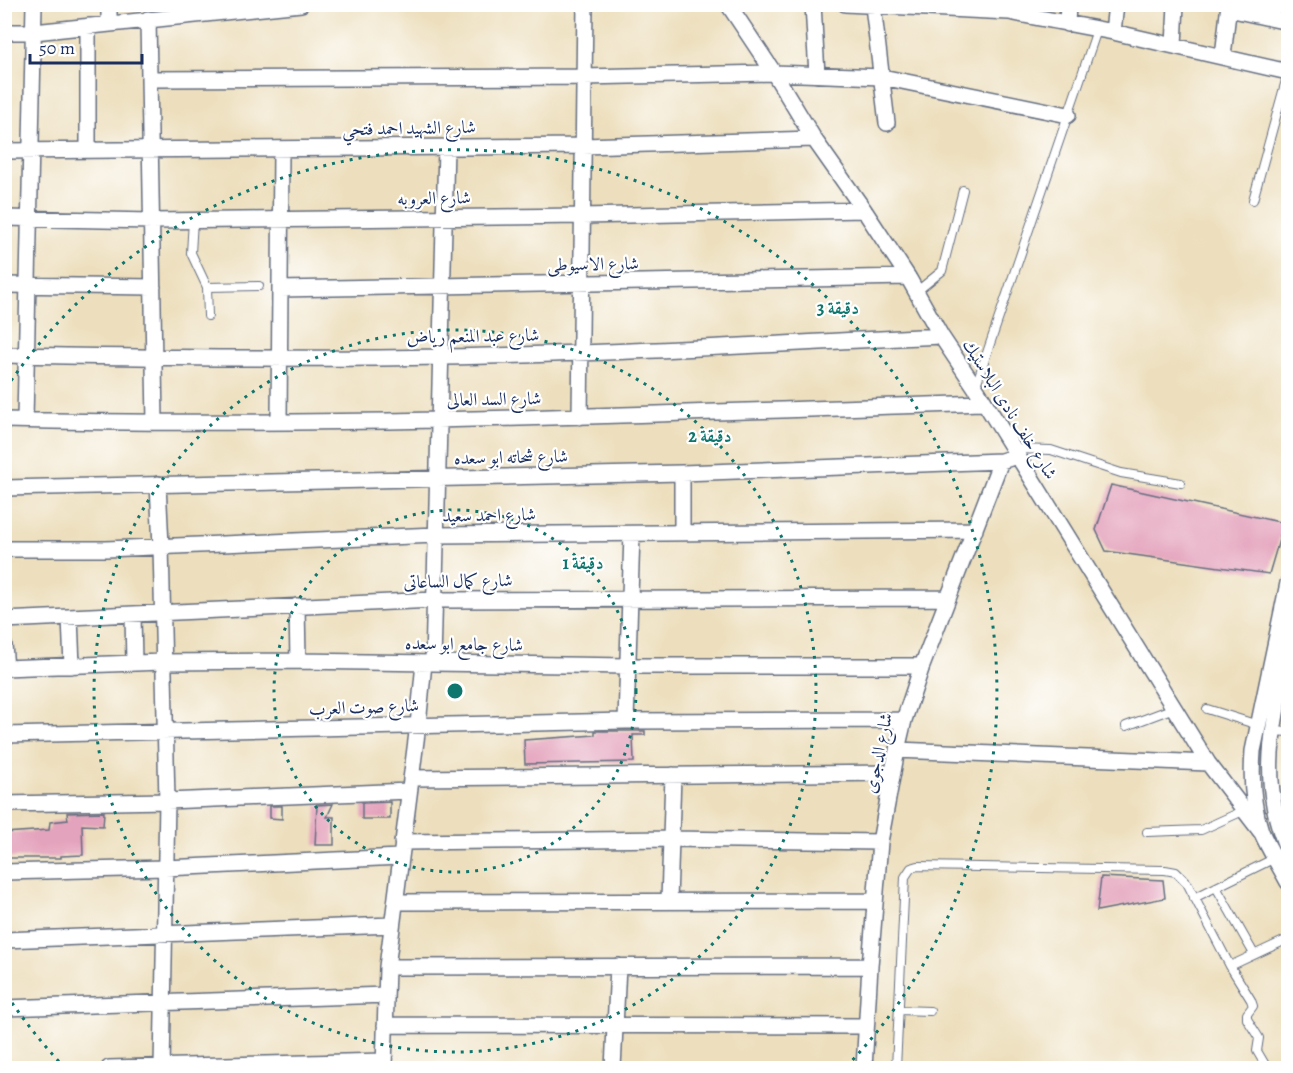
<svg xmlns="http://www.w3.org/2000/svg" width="1293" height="1073" font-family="Alegreya,Amiri,serif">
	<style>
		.building { fill: #e4a3bc }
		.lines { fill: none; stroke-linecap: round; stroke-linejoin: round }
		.service-casing { stroke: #646d7f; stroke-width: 10 }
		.minor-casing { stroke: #646d7f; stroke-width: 18 }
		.service { stroke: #fff; stroke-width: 8 }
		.minor { stroke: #fff; stroke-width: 15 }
		.ring { fill: none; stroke: #0f766e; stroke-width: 3; stroke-dasharray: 3 6 }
		.labels { text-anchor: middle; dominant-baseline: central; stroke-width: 4.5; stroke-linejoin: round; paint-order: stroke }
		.street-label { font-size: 18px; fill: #1b2f5e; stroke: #fff }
		.centre { fill: #0f766e; stroke: #fff; stroke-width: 3 }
		.ring-label { font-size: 18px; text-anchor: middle; font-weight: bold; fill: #0f766e; stroke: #fff; stroke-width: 4.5; stroke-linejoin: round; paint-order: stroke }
	</style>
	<rect width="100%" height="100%" fill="#fff"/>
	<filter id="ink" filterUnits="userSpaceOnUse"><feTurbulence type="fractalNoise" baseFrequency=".0167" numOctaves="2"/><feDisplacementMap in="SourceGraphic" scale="12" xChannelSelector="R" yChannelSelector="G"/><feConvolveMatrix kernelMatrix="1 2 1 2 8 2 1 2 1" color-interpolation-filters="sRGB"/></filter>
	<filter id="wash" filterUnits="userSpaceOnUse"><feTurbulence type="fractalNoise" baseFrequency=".008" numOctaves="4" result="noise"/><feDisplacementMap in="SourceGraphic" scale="24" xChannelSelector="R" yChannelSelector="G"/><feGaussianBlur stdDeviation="1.35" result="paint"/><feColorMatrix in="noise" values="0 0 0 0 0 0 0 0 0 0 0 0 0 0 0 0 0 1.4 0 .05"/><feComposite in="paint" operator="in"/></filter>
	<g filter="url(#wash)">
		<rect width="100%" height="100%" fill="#eddfbd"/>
		<g id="blocks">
			<path class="building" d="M 1111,485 L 1284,523 L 1269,574 L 1106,551 L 1096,530 Z
				M 595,731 L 645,731 L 645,735 L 633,735 L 634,762 L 525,764 L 524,740 L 595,735 Z
				M 390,802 L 390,819 L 362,819 L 362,803 Z
				M 333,804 L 327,817 L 334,817 L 334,845 L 315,845 L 317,805 Z
				M 270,806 L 282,806 L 282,819 L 270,818 Z
				M 104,812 L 103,826 L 82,825 L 83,855 L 61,856 L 61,858 L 5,858 L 4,833 L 49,830 L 50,822 L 68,820 L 67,813 Z
				M 1101,877 L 1163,880 L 1165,898 L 1097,911 Z"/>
		</g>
	</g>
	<g filter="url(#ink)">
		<use href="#blocks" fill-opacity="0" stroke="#646d7f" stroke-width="1.5"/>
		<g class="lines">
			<g class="service-casing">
				<path id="service" d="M 1253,200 L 1288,73
					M 193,220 L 191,253 L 207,287 L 208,316
					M 207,287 L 259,286
					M 916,292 L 942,271 L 963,190
					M 976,385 L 1097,30
					M 1014,449 L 1051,450 L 1121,473 L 1181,483
					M 1207,709 L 1258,725
					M 1126,726 L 1174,708
					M 1273,731 L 1288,732
					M 1147,832 L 1201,830 L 1245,810
					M 1216,887 L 1254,954
					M 1194,898 L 1275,858
					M 1230,966 L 1288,939
					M 899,1010 L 930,1011
					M 896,1068 L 905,877 L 911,868 L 918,866 L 1165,870 L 1176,872 L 1187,883 L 1230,966 L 1251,1000 L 1253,1006 L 1247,1014 L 1247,1019 L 1259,1038 L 1257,1051 L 1267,1068"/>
			</g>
			<g class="minor-casing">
				<path id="minor" d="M 728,4 L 774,73 L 814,139 L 864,210 L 908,277 L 941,336 L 975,387 L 1208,763 L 1261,832
					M 813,4 L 817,75
					M 845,4 L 1009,12 L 1113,32 L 1288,72
					M 873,6 L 887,123
					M 1229,9 L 1288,22
					M 148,19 L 155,422
					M 109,23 L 109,4
					M 1067,24 L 1068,4
					M 88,26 L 88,150
					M 4,32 L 34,32 L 301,4
					M 1113,32 L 1116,4
					M 1174,46 L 1176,4
					M 1223,56 L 1229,4
					M 150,79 L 583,77 L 774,73 L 882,77 L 1068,115
					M 4,151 L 583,146 L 814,139
					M 4,218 L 152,221 L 582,216 L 864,210
					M 4,285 L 153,287
					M 280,289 L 908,277
					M 4,355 C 150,357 297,360 443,357 C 609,354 775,344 941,336
					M 580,417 L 585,4
					M 4,420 C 331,428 658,414 984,403
					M 25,420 L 34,4
					M 279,421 L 281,149
					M 682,473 L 682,533
					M 158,484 L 161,546 L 167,801 L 162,1068
					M 4,488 L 682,473 L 1001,461 L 1017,456
					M 4,549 L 106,549 L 436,535 L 975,530
					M 1288,583 L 1253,751 C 1251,778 1252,805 1261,831 C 1268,848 1279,865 1288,882
					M 297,606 L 298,661
					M 133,615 L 134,663
					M 70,617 L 72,666
					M 4,620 L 434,600 L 948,598
					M 4,645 L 6,668
					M 1288,652 C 1274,726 1257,778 1288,851
					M 433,663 L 446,147
					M 4,668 L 162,662 L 298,661 L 628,666 L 922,666
					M 626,721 L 632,534
					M 4,735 L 626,721 L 904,720
					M 897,750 L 1208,763
					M 411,778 L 893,773
					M 4,804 L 167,801 L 409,791
					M 402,842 L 671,839 L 880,842
					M 4,872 L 165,868 L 400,857
					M 669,901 L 673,775
					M 396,902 L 874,901
					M 4,940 L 392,925
					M 387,967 L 870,966
					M 4,1008 L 386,995
					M 385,1025 L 866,1026
					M 109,1068 L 384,1061
					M 384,1068 L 387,967 L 418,725 L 424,663
					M 613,1068 L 618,966
					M 864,1068 L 870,966 L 880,842 L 897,750 L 904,720 L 922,666 L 1001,461"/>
			</g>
			<use href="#service" class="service"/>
			<use href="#minor" class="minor"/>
		</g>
	</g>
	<g class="ring">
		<circle cx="455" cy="691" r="181"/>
		<circle cx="455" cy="691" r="361"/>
		<path d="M65 1068A542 542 0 0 1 6 994M6 388A542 542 0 1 1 845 1068"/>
	</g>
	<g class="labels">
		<g class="street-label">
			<text transform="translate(409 128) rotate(-1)">شارع الشهيد احمد فتحي</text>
			<text transform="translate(434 198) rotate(-1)">شارع العروبه</text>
			<text transform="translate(593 264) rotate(-1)">شارع الاسيوطى</text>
			<text transform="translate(473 336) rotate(-1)">شارع عبد المنعم رياض</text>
			<text transform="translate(494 399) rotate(-1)">شارع السد العالى</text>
			<text transform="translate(1010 409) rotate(58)">شارع خلف نادى البلاستيك</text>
			<text transform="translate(511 457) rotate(-1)">شارع شحاته ابو سعده</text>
			<text transform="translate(489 515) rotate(-1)">شارع احمد سعيد</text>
			<text transform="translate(458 581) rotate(-1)">شارع كمال الساعاتى</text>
			<text transform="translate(464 644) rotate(1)">شارع جامع ابو سعده</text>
			<text transform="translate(364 707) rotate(-2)">شارع صوت العرب</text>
			<text transform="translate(878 753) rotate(-78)">شارع الدجوى</text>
		</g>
	</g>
	<circle cx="455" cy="691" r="9" class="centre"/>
	<g class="ring-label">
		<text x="838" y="314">3 دقيقة</text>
		<text x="710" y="442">2 دقيقة</text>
		<text x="583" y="569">1 دقيقة</text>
	</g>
	<rect width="1293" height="1073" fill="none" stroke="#fff" stroke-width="24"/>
	<path d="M30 54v9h112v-9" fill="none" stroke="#1b2f5e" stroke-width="3"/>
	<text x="39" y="54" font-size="18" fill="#1b2f5e" stroke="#ffffff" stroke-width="4.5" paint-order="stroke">50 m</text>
</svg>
